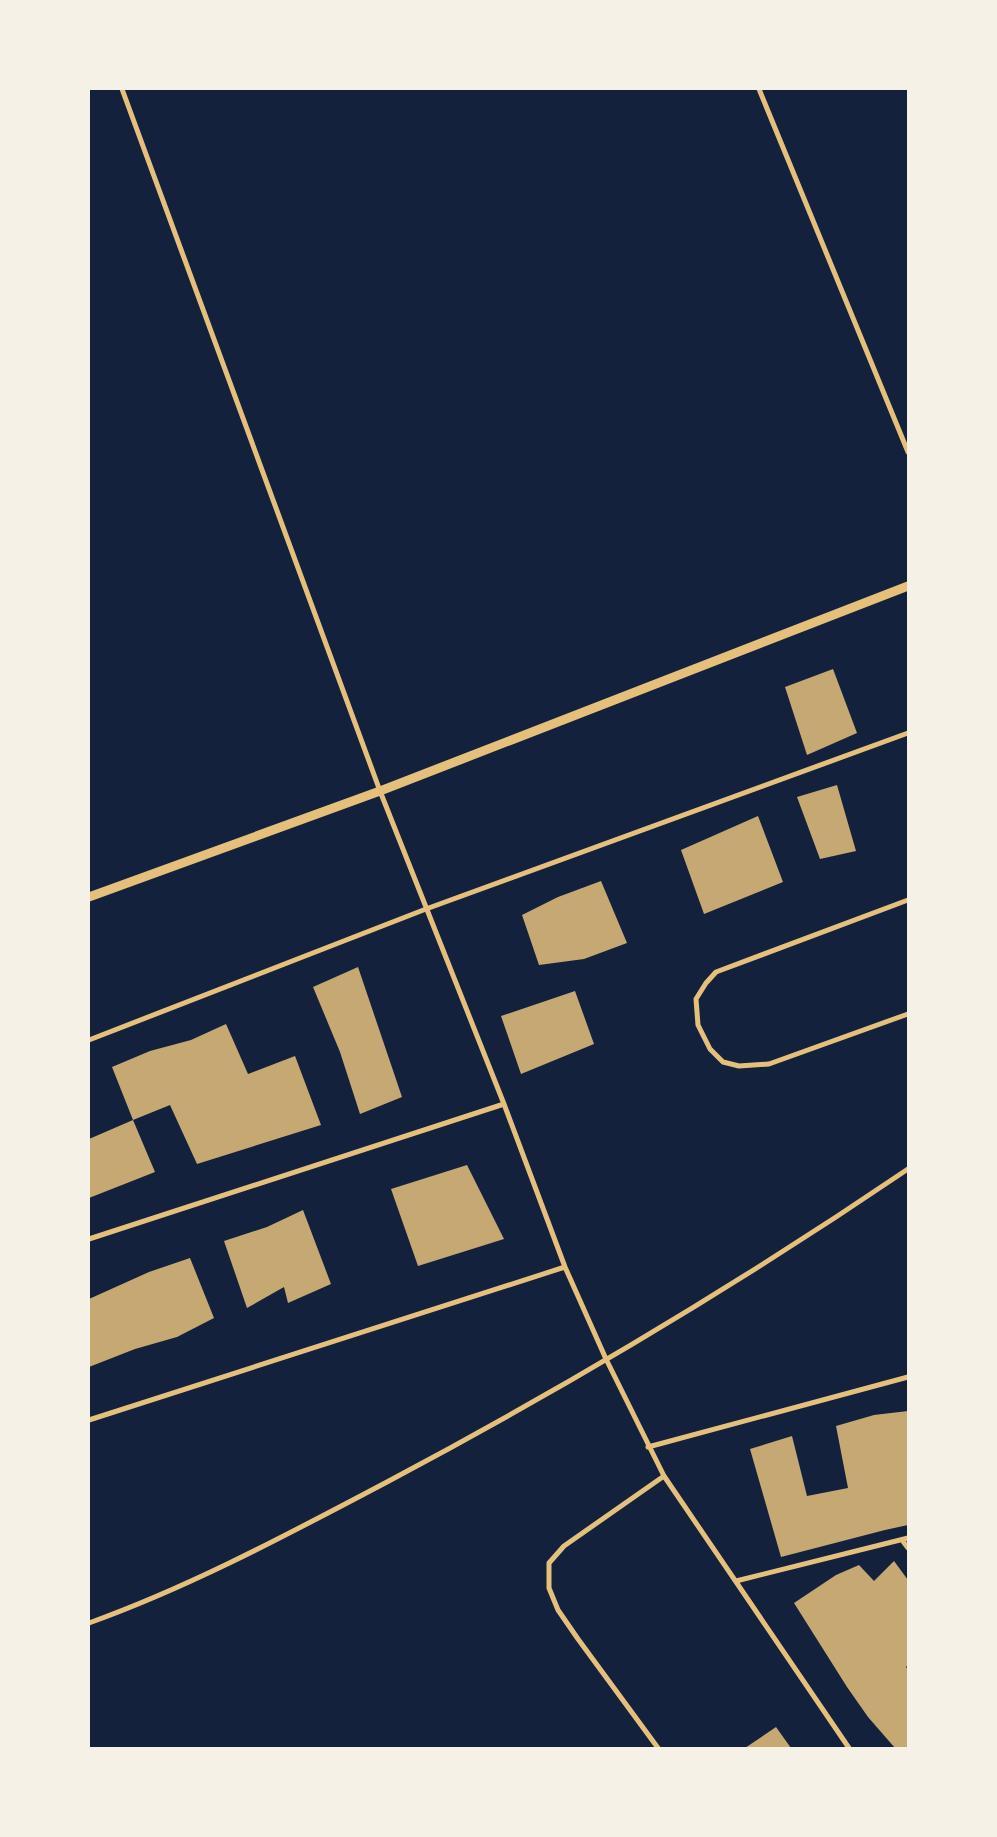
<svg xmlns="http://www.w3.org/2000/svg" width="997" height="1837" font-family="'Archivo Narrow',sans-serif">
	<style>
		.building { fill: #c6a872 }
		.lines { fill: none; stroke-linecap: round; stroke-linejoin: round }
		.minor { stroke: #e5c07b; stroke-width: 5 }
		.tertiary { stroke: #e5c07b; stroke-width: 9 }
	</style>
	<rect width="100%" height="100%" fill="#14213d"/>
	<path class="building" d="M 833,669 L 857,733 L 807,755 L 785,687 Z
		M 837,785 L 856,851 L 820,859 L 797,797 Z
		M 758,816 L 783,882 L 704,914 L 681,850 Z
		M 601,881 L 627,943 L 584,959 L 539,965 L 522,915 L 558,897 Z
		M 358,967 L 402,1097 L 360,1114 L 340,1052 L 313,987 Z
		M 575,991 L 594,1044 L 521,1074 L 501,1016 Z
		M 226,1024 L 248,1074 L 295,1056 L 321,1125 L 197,1164 L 170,1105 L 133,1120 L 112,1067 L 150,1051 L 191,1040 Z
		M 133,1120 L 155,1172 L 89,1198 L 89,1139 Z
		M 467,1165 L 504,1239 L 418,1266 L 391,1189 Z
		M 303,1210 L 331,1284 L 288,1303 L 284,1287 L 247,1308 L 224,1241 L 267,1227 Z
		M 190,1258 L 214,1318 L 177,1337 L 135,1349 L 89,1367 L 89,1299 L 149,1272 Z
		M 908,1411 L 908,1525 L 885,1530 L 781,1557 L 750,1449 L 792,1436 L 807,1496 L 848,1488 L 836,1426 L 874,1415 Z
		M 894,1561 L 908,1580 L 908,1665 L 906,1667 L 908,1670 L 908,1748 L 895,1748 L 868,1717 L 847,1687 L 794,1603 L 836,1575 L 859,1565 L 874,1581 Z
		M 776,1727 L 791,1748 L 745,1748 Z"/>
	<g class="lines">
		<path class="minor" d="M 122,89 L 380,791 L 504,1104 L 565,1267 L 606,1359 L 664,1476 L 849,1748
			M 759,89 L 908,452
			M 908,900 L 716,972 L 706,983 L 696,999 L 698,1025 L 710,1049 L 723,1062 L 739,1066 L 769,1064 L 908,1014
			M 89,1040 L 426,909 L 908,733
			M 89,1239 L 504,1104
			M 89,1420 L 565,1267
			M 648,1447 L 908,1377
			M 902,1540 L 908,1548
			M 736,1581 L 908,1538
			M 89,1623 C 192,1586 290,1533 387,1482 C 566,1387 740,1283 908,1169
			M 658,1748 L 578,1639 L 558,1610 L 549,1588 L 549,1563 L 564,1546 L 664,1476"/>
		<path class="tertiary" d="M 89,897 L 380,791 L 908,586"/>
	</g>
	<rect width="997" height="1837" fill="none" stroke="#f6f1e7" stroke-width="180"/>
</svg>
